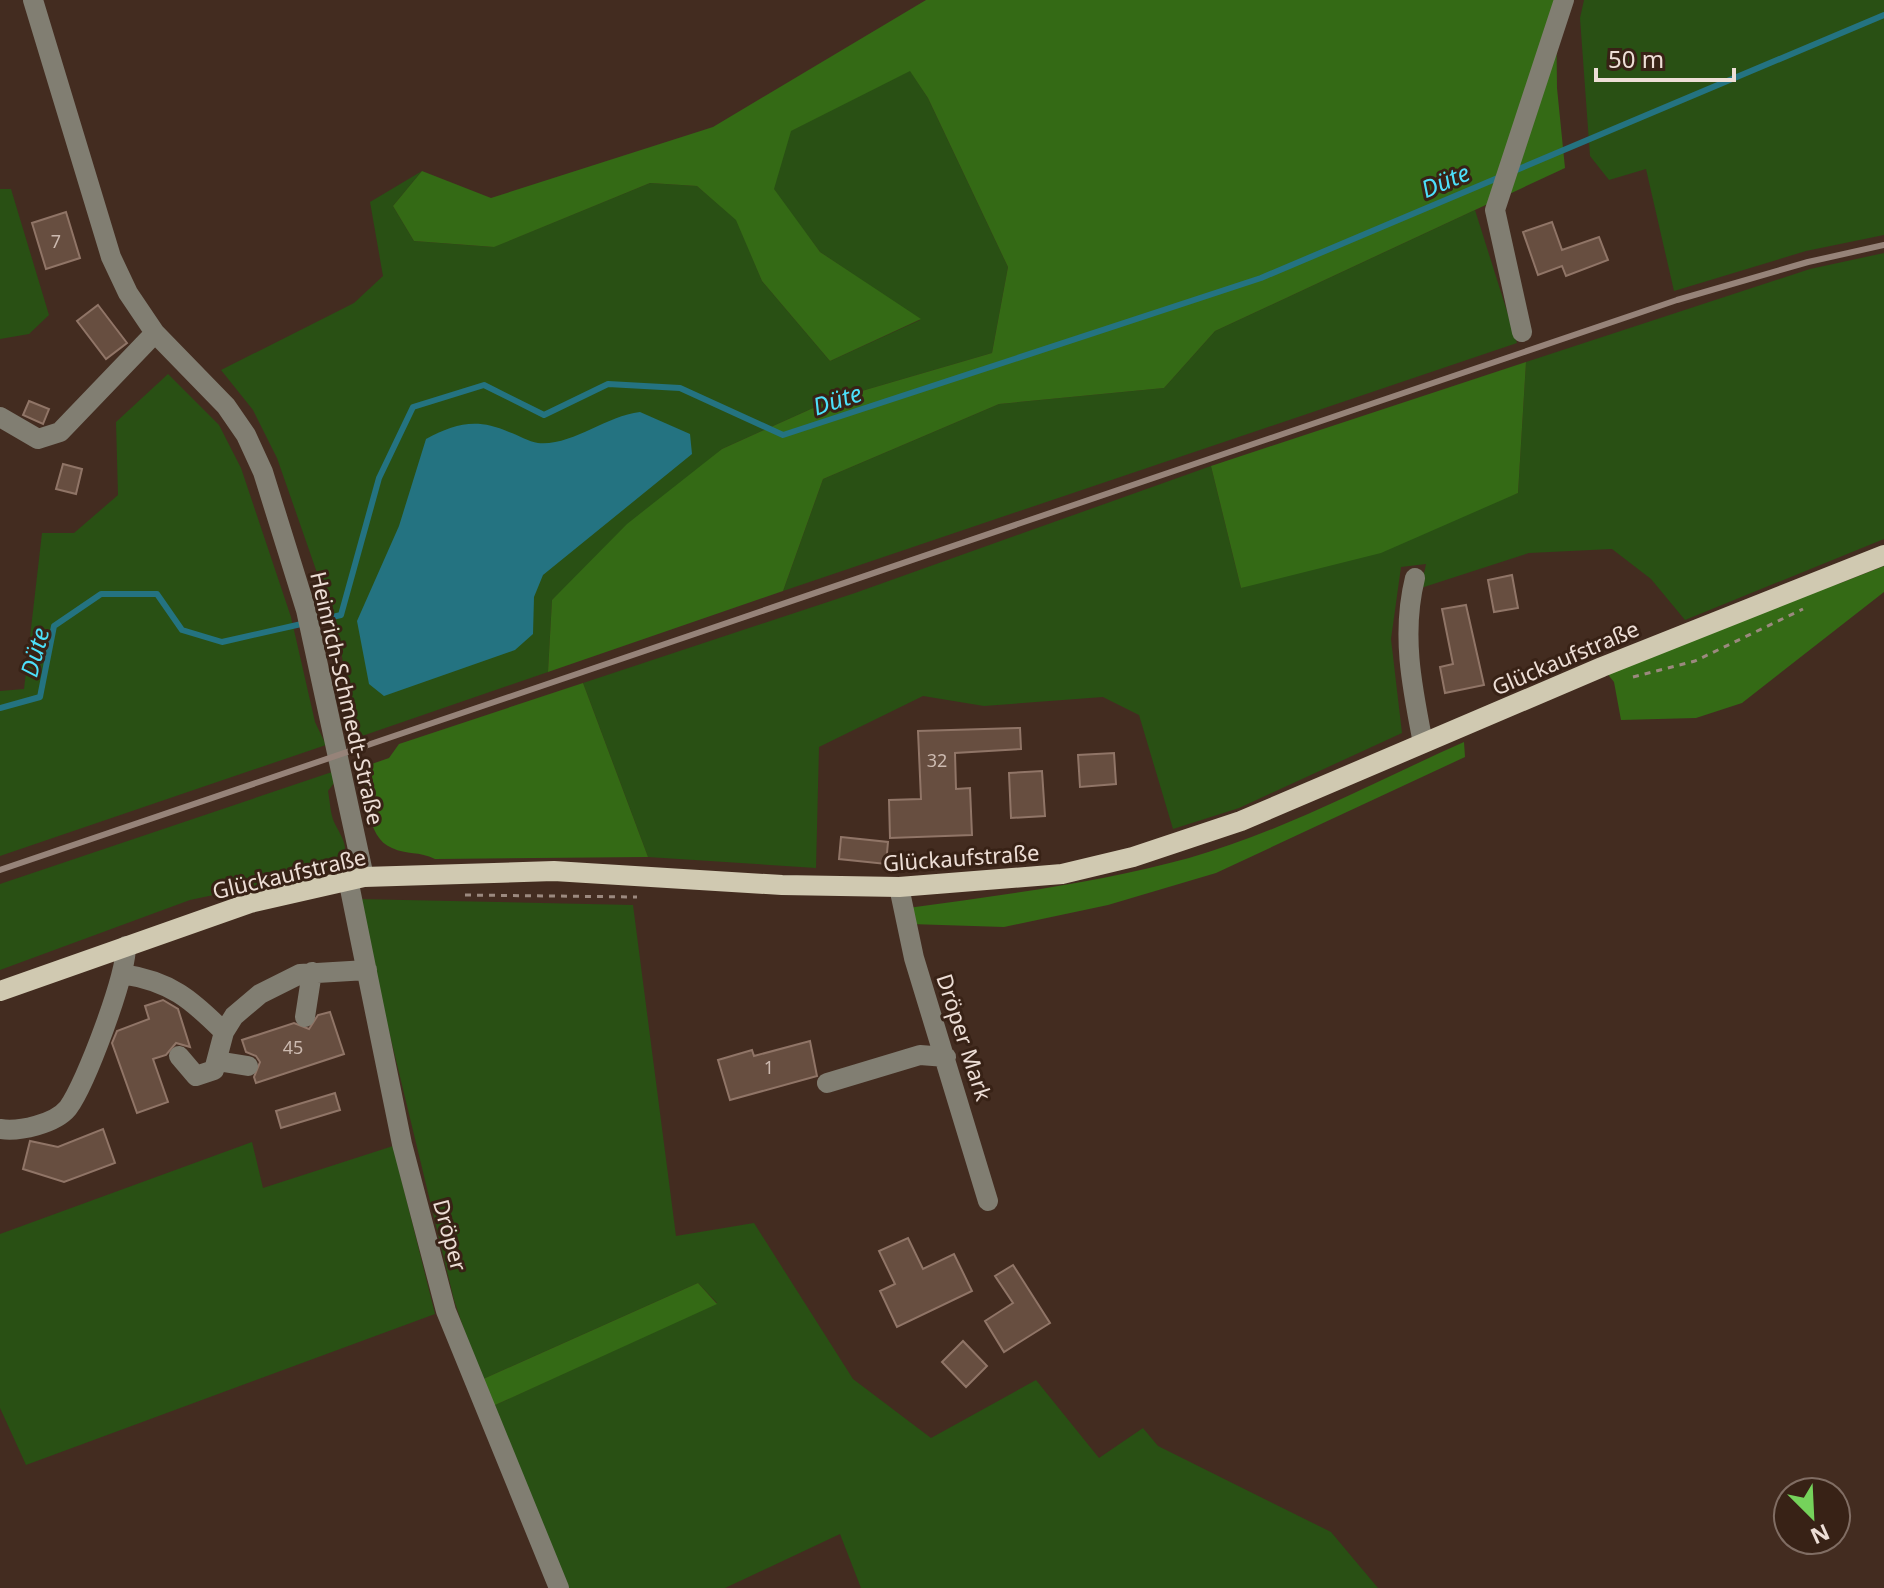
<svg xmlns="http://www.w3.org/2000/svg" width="1884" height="1588" font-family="'Noto Sans',sans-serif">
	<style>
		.green { fill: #295014 }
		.forest { fill: #346a15 }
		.water { fill: #247381 }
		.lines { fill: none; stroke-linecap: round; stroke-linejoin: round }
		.stream { stroke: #247381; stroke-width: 6 }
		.building { fill: #674e40; stroke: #907567; stroke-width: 2 }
		.path { stroke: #9c897f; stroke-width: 3; stroke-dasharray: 6 6; stroke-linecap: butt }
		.minor { stroke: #817e72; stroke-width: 20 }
		.major { stroke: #d0c9b1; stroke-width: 20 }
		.rail { stroke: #968379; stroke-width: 6 }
		.labels { text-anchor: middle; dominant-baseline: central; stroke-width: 6; stroke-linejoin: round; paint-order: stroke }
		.number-label { font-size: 18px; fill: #ccbab0 }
		.street-label { font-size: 22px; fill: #edded6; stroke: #382216 }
		.water-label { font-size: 24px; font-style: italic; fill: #4de0fa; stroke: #382216 }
	</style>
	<rect width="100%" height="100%" fill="#432c20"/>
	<path class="green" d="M 1584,0 L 1884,0 L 1884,235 L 1806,251 L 1674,291 L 1646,169 L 1609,180 L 1590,156 L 1580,18 Z
		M 910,70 L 928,98 L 1008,267 L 992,353 L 831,400 L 722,449 L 552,600 L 548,672 L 362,736 L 352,716 L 338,633 L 277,458 L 253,410 L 221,370 L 354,303 L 383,276 L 370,202 L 422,171 L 393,206 L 414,241 L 493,247 L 650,183 L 697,186 L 737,220 L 762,281 L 830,361 L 920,320 L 820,252 L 773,190 L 790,131 Z
		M 0,189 L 11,189 L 49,315 L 29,334 L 0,339 Z
		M 1475,210 L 1517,343 L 783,591 L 823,479 L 999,404 L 1164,388 L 1215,331 Z
		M 1884,253 L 1884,539 L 1685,620 L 1651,579 L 1612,549 L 1529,553 L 1421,588 L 1426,564 L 1401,567 L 1391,639 L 1402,733 L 1239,808 L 1173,829 L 1139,715 L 1103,697 L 984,706 L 923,696 L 819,747 L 816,868 L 648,857 L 583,683 L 855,593 L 1211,466 L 1241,588 L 1518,493 L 1526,362 L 1810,269 Z
		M 168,374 L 219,425 L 241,468 L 291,617 L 315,722 L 326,745 L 0,856 L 0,691 L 24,689 L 42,533 L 74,533 L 118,495 L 116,422 Z
		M 332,772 L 334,783 L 328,791 C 330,800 330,815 335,824 C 345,843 353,853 331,870 L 190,900 L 0,970 L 0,884 Z
		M 357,899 L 633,905 L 676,1236 L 754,1223 L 853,1379 L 931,1438 L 1036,1380 L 1099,1458 L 1143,1428 L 1158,1446 L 1331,1532 L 1378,1588 L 861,1588 L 840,1534 L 725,1588 L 567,1588 L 493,1406 L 717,1303 L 698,1283 L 481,1380 L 454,1300 Z
		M 252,1142 L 263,1188 L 393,1146 L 435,1314 L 26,1465 L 0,1408 L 0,1234 Z"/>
	<path class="forest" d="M 926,0 L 1556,0 L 1557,88 L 1565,168 L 1215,331 L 1164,388 L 999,404 L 823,479 L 783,591 L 548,672 L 552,600 L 627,524 L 722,449 L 831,400 L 992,353 L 1008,267 L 928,98 L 910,71 L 791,131 L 774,189 L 820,252 L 921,319 L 830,361 L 762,281 L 736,220 L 697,186 L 650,183 L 494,247 L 414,241 L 393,206 L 422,171 L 491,198 L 713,127 Z
		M 1526,362 L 1518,493 L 1381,553 L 1241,588 L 1211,466 Z
		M 1884,566 L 1884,592 L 1742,703 L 1696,718 L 1621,720 L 1614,682 L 1602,667 L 1794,590 L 1838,584 Z
		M 583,683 L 648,857 L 435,859 C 419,851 407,855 392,848 C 365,837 367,792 363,767 L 389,758 L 399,744 Z
		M 1464,742 L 1465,757 L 1216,873 L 1108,905 L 1004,927 L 910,924 L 908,908 C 1003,895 1097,883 1189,858 C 1284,831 1374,782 1464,742 Z
		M 698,1283 L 717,1304 L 493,1406 L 481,1380 Z"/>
	<path class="water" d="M 640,412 L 690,434 L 692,454 L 543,575 L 534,597 L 533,634 L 515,650 L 384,696 L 369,684 L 357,621 L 399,526 L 426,439 C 456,423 477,418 509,432 C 518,435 529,442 538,443 C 573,446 605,416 640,412 Z"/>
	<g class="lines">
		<path class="stream" d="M 1514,171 L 1884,15
			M 0,708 L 40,697 L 54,626 L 101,594 L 157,594 L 182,630 L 222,642 L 341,615 L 379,478 L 413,407 L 484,385 L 544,415 L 608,384 L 680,388 L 783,435 L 1261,278 L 1500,177"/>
	</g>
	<path class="building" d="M 66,212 L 80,258 L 46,269 L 32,223 Z
		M 1552,222 L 1562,250 L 1599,237 L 1608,260 L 1566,276 L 1562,266 L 1538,275 L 1523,232 Z
		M 98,305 L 127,343 L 106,359 L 77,321 Z
		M 29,401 L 49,409 L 43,424 L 23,415 Z
		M 63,464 L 82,469 L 76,494 L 56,489 Z
		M 1512,575 L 1518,608 L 1494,612 L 1488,580 Z
		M 1466,605 L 1484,685 L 1445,693 L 1440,667 L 1453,664 L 1442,609 Z
		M 1020,728 L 1021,749 L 955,753 L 956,789 L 970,788 L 972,835 L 890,838 L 889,800 L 921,799 L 918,731 Z
		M 1114,753 L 1116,784 L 1080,787 L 1078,755 Z
		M 1042,771 L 1045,816 L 1011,818 L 1009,773 Z
		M 841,837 L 888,842 L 886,864 L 839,859 Z
		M 163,1000 L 178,1009 L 190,1047 L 176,1043 L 166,1055 L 153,1059 L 168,1102 L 137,1113 L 112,1043 L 117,1031 L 149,1019 L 145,1006 Z
		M 330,1012 L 344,1054 L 256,1083 L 254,1077 L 260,1062 L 256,1056 L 246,1052 L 242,1040 L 294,1023 L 309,1029 L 318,1015 Z
		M 810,1041 L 817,1076 L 730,1100 L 718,1060 L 752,1050 L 754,1056 Z
		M 335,1093 L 340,1110 L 281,1128 L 276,1111 Z
		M 103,1129 L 115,1163 L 64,1182 L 23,1169 L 30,1141 L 58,1147 Z
		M 908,1238 L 923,1269 L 954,1254 L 972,1291 L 897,1327 L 880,1291 L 895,1284 L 879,1251 Z
		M 1013,1265 L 1050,1323 L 1004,1352 L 985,1321 L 1013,1303 L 995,1276 Z
		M 963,1341 L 987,1366 L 966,1387 L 942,1362 Z"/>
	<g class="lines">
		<path class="path" d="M 1633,677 L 1695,661 L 1803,609
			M 465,895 L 637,897"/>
		<path class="minor" d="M 33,0 L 111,257 L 128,293 L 155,333 L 226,406 L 246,435 L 263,472 L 306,610 L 364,877
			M 1522,332 L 1495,210 L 1564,0
			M 0,417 L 38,439 L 60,432 L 155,333
			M 1415,578 C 1401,634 1412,687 1423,743
			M 348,879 L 402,1144 L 446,1311 L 559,1588
			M 899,887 L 914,958 L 988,1201
			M 122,974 C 170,981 191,999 224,1032
			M 305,1017 L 312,972
			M 179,1056 L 196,1076 L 214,1070 L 224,1032 L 234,1016 L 260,994 L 300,974 L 367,970
			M 217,1061 L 248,1066
			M 827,1083 L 920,1055 L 946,1057
			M 0,1129 C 19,1132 55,1124 68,1108 C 86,1083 126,977 126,946"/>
		<path class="major" d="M 0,991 L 250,903 L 364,877 L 554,871 L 782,885 L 899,887 L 1062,874 L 1133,857 L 1241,821 L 1602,667 L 1884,555"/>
		<path class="rail" d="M 0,870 L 1677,300 L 1808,262 L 1884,245"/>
	</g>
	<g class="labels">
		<g class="number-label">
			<text x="56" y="241">7</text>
			<text x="937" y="760">32</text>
			<text x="293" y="1047">45</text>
			<text x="769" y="1067">1</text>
		</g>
		<g class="street-label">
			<text transform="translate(1565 657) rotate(-23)">Glückaufstraße</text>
			<text transform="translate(348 698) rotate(77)">Heinrich-Schmedt-Straße</text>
			<text transform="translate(961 857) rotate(-4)">Glückaufstraße</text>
			<text transform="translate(289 873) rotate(-13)">Glückaufstraße</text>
			<text transform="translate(965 1037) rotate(72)">Dröper Mark</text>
			<text transform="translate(451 1235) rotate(75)">Dröper</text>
		</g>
		<g class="water-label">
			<text transform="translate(1445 180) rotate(-23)">Düte</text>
			<text transform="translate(837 399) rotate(-18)">Düte</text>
			<text transform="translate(34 652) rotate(-75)">Düte</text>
		</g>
	</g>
	<g transform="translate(1812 1516) rotate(156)"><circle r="38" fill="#382216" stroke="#806d63" stroke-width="2"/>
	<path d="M0-6L14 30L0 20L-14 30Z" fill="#75d25b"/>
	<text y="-12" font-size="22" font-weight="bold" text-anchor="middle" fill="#edded6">N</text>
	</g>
	<path d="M1596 68v12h138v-12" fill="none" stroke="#edded6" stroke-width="4"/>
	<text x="1608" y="68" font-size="24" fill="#edded6" stroke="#382216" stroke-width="6" paint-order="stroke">50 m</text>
</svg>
